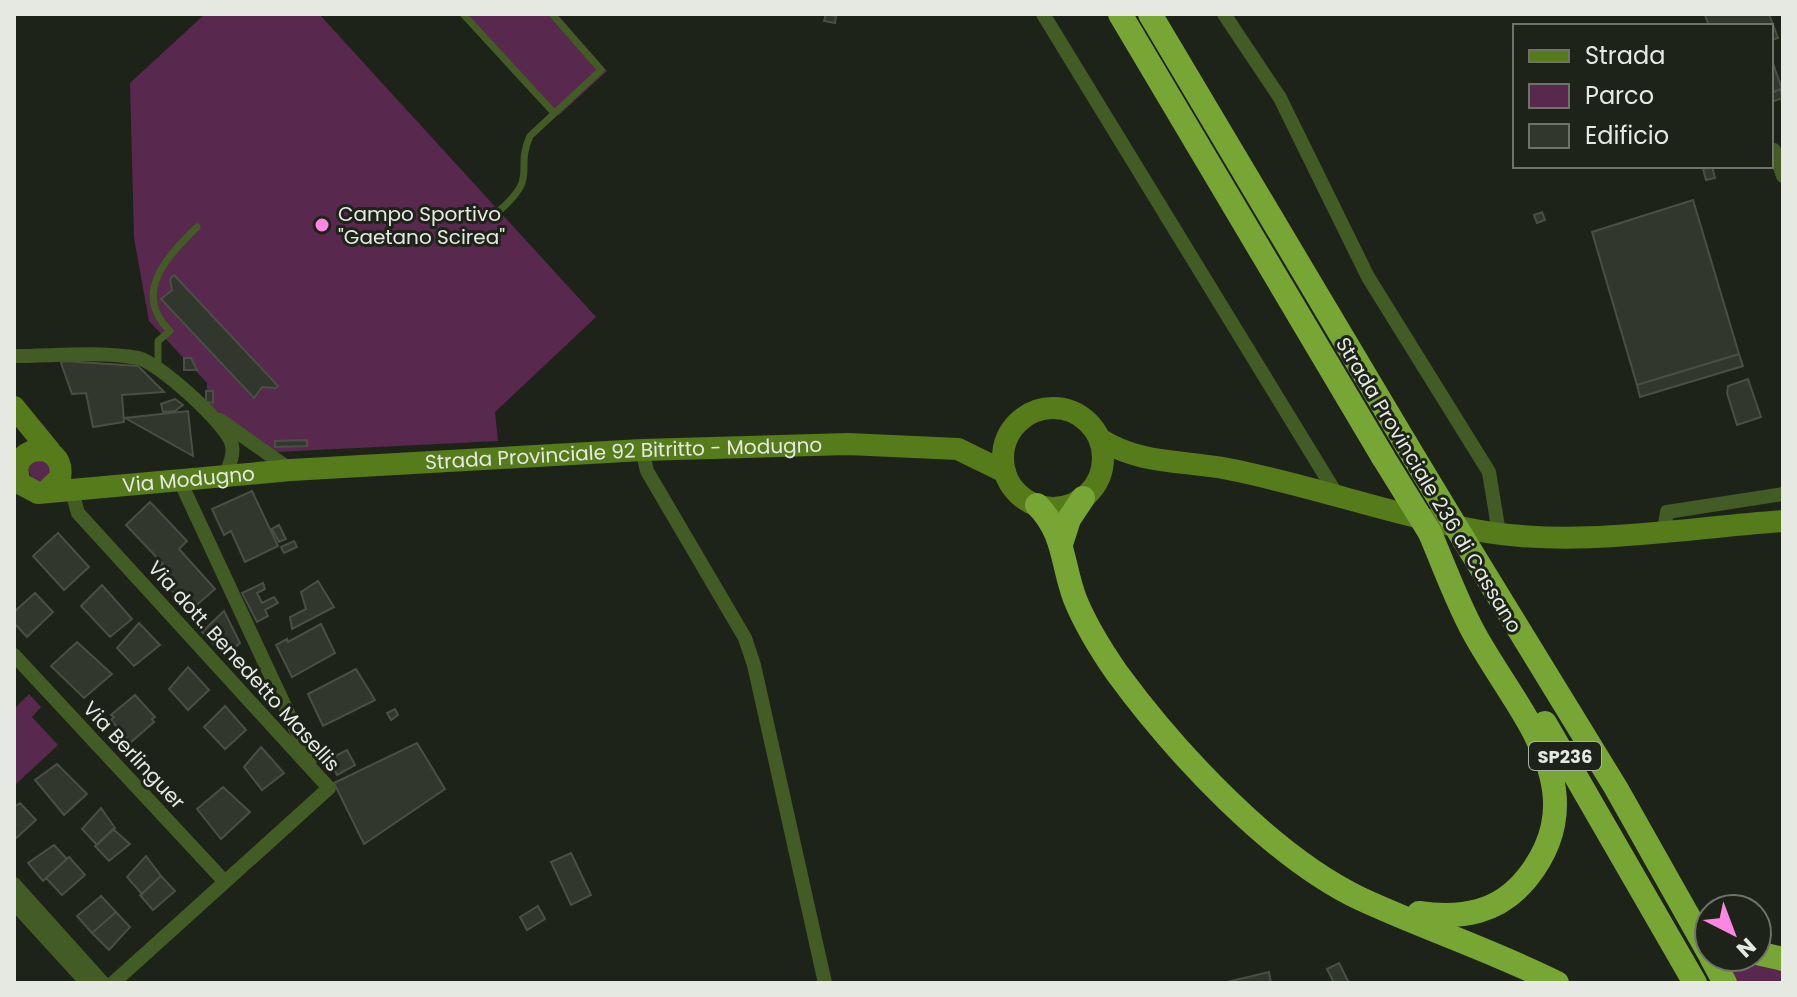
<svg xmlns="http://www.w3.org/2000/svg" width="1797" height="997" font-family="Poppins,sans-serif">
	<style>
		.green { fill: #59284e }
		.building { fill: #32372d; stroke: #494f44; stroke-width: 2 }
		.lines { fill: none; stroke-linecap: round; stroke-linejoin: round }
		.lane { stroke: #435b24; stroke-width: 7 }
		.street { stroke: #435b24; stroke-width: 14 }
		.secondary { stroke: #567b1b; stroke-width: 22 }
		.highway { stroke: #78a634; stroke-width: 24 }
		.highway-bridge { stroke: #78a634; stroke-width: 24 }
		.poi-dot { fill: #fd86e2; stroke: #1e2319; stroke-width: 3 }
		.labels { text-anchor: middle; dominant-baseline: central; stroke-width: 6; stroke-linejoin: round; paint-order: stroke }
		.shield { fill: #1e2319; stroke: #a9aea6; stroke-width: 2 }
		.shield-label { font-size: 18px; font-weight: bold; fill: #e5e9e2 }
		.poi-label { font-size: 20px; fill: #e5e9e2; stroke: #1e2319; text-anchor: start }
		.street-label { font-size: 20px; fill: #e5e9e2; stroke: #1e2319 }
	</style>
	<rect width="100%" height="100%" fill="#1e2319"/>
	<path class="green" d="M 205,14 L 319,14 L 596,317 L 495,412 L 498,441 L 276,452 L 206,405 L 207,383 L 149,321 L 134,238 L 130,83 Z
		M 465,14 L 557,14 L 607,71 L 559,115 L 554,113 Z
		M29 470a11 11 0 1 1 22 0a11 11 0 1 1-22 0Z
		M 29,694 L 41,707 L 32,717 L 58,745 L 14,786 L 14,709 Z
		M 1745,957 L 1783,965 L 1783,983 L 1737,983 L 1726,958 Z"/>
	<path class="building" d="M 826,14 L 836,16 L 835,23 L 824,21 Z
		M 1769,14 L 1778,38 L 1771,40 L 1771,26 L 1709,26 L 1705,15 Z
		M 1771,58 L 1782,89 L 1771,93 Z
		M 1780,89 L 1783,98 L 1771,102 L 1771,93 Z
		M 1712,166 L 1715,178 L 1706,180 L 1703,169 Z
		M 1693,200 L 1739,354 L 1637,385 L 1592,232 Z
		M 1542,212 L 1545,220 L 1537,223 L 1534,215 Z
		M 174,275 L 278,386 L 276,388 L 262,387 L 254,398 L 161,299 L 172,290 L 170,279 Z
		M 1739,354 L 1743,366 L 1640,397 L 1637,385 Z
		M 184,358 L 191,358 L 197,370 L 184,370 Z
		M 64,361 L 138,366 L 164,392 L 122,395 L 124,422 L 93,427 L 86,393 L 72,394 L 61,363 Z
		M 1748,379 L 1761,417 L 1737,425 L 1727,393 L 1728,386 Z
		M 206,391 L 213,391 L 213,403 L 206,402 Z
		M 175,399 L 183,405 L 175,411 L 163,412 L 161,404 Z
		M 188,411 L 193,456 L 125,418 Z
		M 307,440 L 307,446 L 275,447 L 275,441 Z
		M 252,491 L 278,546 L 245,562 L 231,531 L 224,535 L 212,509 Z
		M 150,502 L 187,541 L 179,549 L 215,589 L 191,610 L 153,572 L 163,564 L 126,525 Z
		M 279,525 L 286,539 L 279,542 L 272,529 Z
		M 58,533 L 89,567 L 64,590 L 33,556 Z
		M 294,541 L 297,547 L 284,553 L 281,547 Z
		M 318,581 L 334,607 L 292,629 L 290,617 L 306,609 L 301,592 Z
		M 263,583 L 265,589 L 257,593 L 262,603 L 274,597 L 278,603 L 265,610 L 268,616 L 257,622 L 242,593 Z
		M 102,585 L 132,619 L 110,637 L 81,606 Z
		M 35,593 L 53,612 L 27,637 L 14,623 L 14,612 Z
		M 224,611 L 240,643 L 225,656 L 202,632 Z
		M 139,623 L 160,645 L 134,666 L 117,648 Z
		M 321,624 L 335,653 L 292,677 L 276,645 L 287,639 L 288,642 Z
		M 77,642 L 112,674 L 84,698 L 51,666 Z
		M 188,667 L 209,690 L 188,710 L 169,689 Z
		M 356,669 L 375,700 L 323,726 L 308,694 Z
		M 135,695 L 155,717 L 152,719 L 154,722 L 130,743 L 111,720 L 114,717 L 111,715 Z
		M 225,706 L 246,730 L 225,749 L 204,727 Z
		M 395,709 L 398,715 L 391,720 L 387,713 Z
		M 417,743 L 445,789 L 364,844 L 334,783 Z
		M 261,747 L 284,773 L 262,790 L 244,767 Z
		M 347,750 L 355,765 L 337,775 L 329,759 Z
		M 57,764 L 87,794 L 64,815 L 35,780 Z
		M 223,787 L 250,812 L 221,839 L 197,809 Z
		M 20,803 L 36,820 L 14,840 L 14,807 Z
		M 101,808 L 115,828 L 97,845 L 82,829 Z
		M 113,829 L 130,844 L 109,861 L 95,846 Z
		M 54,845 L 67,859 L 43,881 L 28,863 Z
		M 571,853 L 591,895 L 571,905 L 551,862 Z
		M 146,856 L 161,876 L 142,894 L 127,877 Z
		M 69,857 L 85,875 L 62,895 L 46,878 Z
		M 161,876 L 175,891 L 153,910 L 140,895 Z
		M 101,896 L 116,912 L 92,933 L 77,916 Z
		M 538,906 L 545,919 L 527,930 L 520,917 Z
		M 116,912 L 130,927 L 109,950 L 92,933 Z
		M 1339,963 L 1349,983 L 1334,983 L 1327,969 Z
		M 1269,972 L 1271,983 L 1227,983 L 1227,982 Z"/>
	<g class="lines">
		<path class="lane" d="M 463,14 L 554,113
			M 499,211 C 540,175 514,172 530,136 L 601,70 L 552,14
			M 158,368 L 158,341 L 170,331 C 131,293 168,256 197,227"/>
		<path class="street" d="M 1043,14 L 1337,495
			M 1224,14 L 1280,98 L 1368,277 L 1489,472 L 1499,533
			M 1774,150 L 1783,176
			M 14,356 C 54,356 99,351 138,358 C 158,362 228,425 232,445 C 234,456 229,466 225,475
			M 220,420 L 291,470
			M 642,450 L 647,471 L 745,638 L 754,665 L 825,983
			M 180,481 L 310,760
			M 72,492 L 78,513 L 329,788 L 113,983
			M 1664,530 L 1667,512 L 1783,494
			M 14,655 L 225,882
			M 14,884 L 103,983
			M 14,903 L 87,983"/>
		<g class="secondary">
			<path d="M 14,407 L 50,451"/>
			<circle cx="1053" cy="458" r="50"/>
			<path d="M 1100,439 C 1141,465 1182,460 1228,469 C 1311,485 1392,515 1475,530 C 1575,549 1682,528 1783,521"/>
			<path id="s1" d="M 45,492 L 60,478 C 67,436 2,445 21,484 L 38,493 L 291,470 L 642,450 L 848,444 L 958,449 L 1005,472"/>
		</g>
		<path class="highway" d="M 1120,14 L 1383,457
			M 1150,14 L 1406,444
			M 1037,505 C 1065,533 1062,565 1075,599 C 1086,626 1101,650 1117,673 C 1175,752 1272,857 1361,899 C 1426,929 1493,951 1557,983
			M 1464,540 L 1616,788 L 1709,953
			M 1062,541 L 1069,519 L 1083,498
			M 1545,723 L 1695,983
			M 1419,913 C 1462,919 1499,913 1527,878 C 1598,789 1517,712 1474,633 C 1457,602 1444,566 1430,533
			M 1757,953 L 1783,959
			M 1711,957 L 1725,983"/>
		<path class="highway-bridge" d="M 1406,444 L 1464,540
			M 1383,457 L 1430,533"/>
	</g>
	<circle class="poi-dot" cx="322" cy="225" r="8"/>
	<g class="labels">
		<rect class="shield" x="1529" y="742" width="72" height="28" rx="6"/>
		<g class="shield-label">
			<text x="1565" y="756">SP236</text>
		</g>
		<g class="poi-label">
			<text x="338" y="214">Campo Sportivo<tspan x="338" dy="23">"Gaetano Scirea"</tspan></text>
		</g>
		<g class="street-label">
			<text stroke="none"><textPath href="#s1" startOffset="714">Strada Provinciale 92 Bitritto - Modugno</textPath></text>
			<text stroke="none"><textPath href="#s1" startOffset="278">Via Modugno</textPath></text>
			<text transform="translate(1429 485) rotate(59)">Strada Provinciale 236 di Cassano</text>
			<text transform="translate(244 666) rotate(48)">Via dott. Benedetto Masellis</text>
			<text transform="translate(134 755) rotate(47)">Via Berlinguer</text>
		</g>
	</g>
	<rect width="1797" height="997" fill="none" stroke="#e5e9e2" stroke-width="32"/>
	<rect x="1513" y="24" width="260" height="144" fill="#1e2319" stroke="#6e7269" stroke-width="2"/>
	<rect x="1529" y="50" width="40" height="12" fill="#567b1b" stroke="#6e7269" stroke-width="2"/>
	<text x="1585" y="64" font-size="24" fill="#e5e9e2">Strada</text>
	<rect x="1529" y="84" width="40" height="24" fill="#59284e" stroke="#6e7269" stroke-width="2"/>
	<text x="1585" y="104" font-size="24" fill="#e5e9e2">Parco</text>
	<rect x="1529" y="124" width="40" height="24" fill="#32372d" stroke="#6e7269" stroke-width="2"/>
	<text x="1585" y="144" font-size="24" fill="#e5e9e2">Edificio</text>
	<g transform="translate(1733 933) rotate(138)"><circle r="38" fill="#1e2319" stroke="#6e7269" stroke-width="2"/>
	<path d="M0-6L14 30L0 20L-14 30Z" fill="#fd86e2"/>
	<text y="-12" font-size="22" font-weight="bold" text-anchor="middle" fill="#e5e9e2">N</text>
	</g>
</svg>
